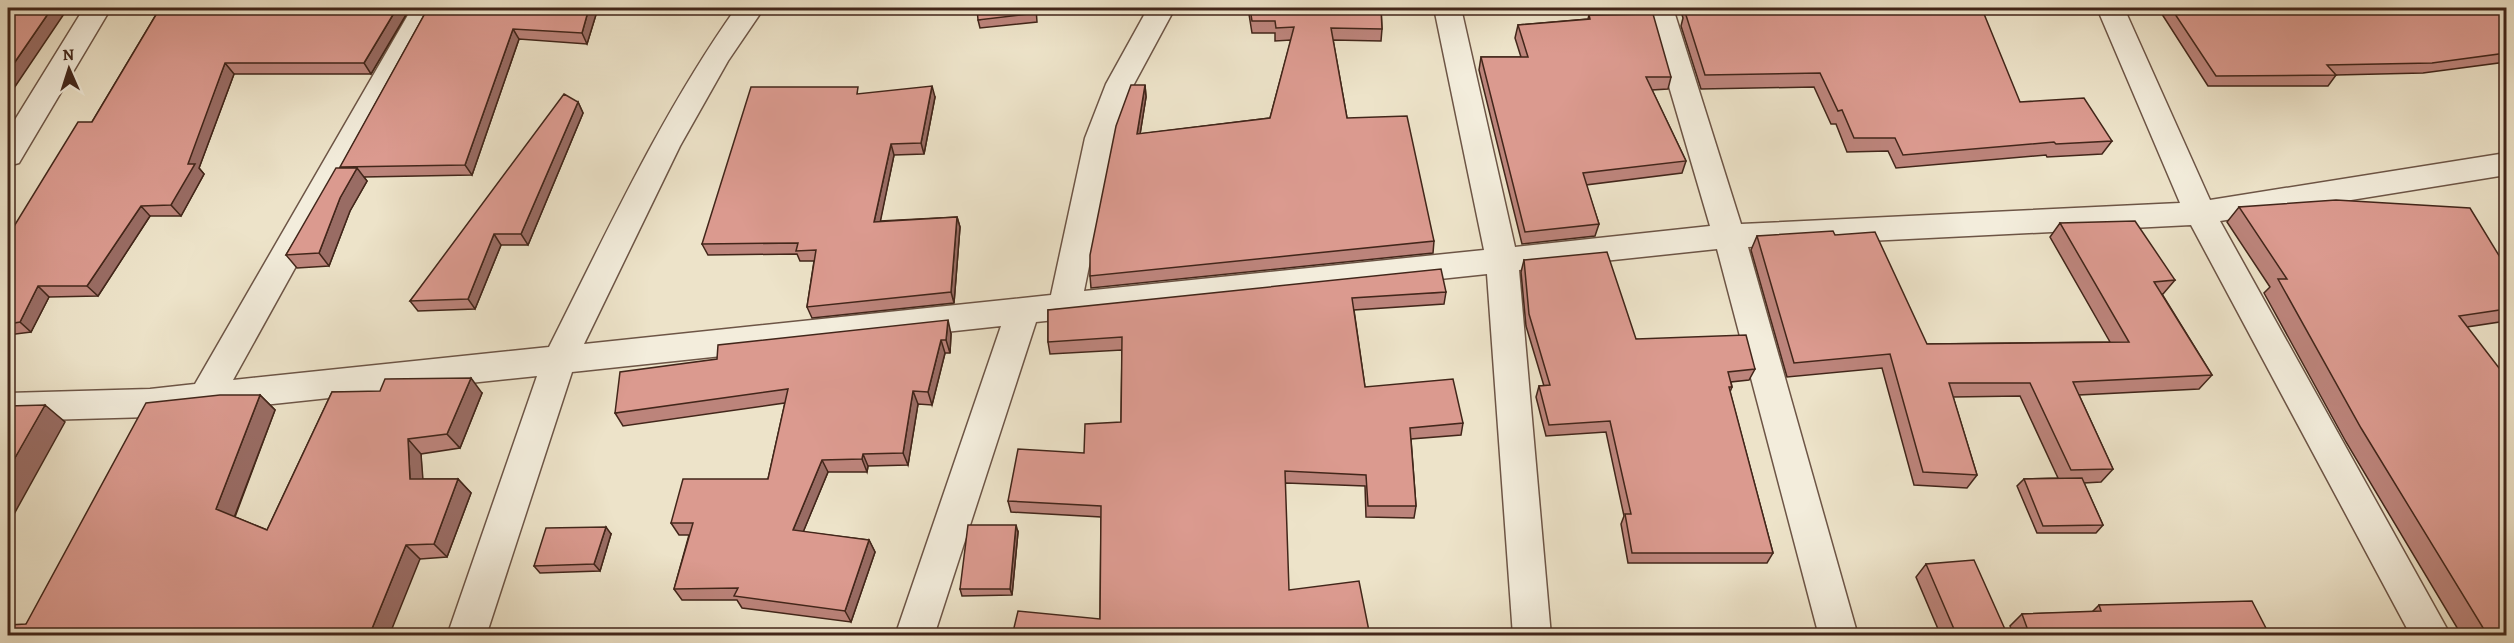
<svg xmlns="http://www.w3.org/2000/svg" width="2514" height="643" font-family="Alegreya,serif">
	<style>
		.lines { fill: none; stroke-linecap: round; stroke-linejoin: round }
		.minor-casing { stroke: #6d5546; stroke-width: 3 }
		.minor { fill: #f3eddc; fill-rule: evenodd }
		.wall { fill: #bc847b; stroke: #42261a; stroke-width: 1.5 }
		.shaded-wall { fill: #996c64; stroke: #42261a; stroke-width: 1.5 }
		.building { fill: #db9a8f; stroke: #42261a; stroke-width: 1.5 }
	</style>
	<rect width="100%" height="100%" fill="#ede3c9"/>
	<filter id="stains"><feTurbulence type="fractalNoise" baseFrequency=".00333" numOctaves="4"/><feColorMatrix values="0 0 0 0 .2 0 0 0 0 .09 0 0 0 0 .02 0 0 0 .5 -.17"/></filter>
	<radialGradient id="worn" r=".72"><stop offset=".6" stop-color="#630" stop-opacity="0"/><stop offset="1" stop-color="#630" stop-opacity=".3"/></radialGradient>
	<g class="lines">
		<g class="minor-casing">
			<path id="minor" d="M 84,8 L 111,8 L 19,163 L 8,166 L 8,131 Z
				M 412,8 L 439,8 L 233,380 L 549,347 C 607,232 661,114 736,8 L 764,8 L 728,61 L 680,146 L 584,344 L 1051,295 L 1085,138 L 1106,84 L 1148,8 L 1175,8 L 1134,84 L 1115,138 L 1084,291 L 1484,250 L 1434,8 L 1461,8 L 1515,247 L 1710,226 L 1646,8 L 1673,8 L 1741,224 L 2180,203 L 2097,8 L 2124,8 L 2210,200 L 2506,153 L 2506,175 L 2220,221 L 2451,636 L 2411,636 L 2191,225 L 1748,247 L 1858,636 L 1819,636 L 1717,249 L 1519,270 L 1551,636 L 1513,636 L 1487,274 L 1036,322 L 934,636 L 895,636 L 1001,326 L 572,372 L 486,636 L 447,636 L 537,376 L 150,417 L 8,421 L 8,393 L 150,389 L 195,384 Z"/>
		</g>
		<use href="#minor" class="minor"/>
	</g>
	<path class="wall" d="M 160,8 L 410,8 L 371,74 L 234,74 L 199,168 L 204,174 L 181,216 L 150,216 L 98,296 L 49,297 L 31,332 L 8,335 L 8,236 L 92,122 Z
		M 428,8 L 598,8 L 587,44 L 519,39 L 472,175 L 364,177 L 367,181 L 350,211 L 329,266 L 297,268 L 286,255 L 340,168 Z
		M 1036,8 L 1037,22 L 980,28 L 978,20 Z
		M 1248,8 L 1381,8 L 1382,29 L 1381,41 L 1333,40 L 1347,118 L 1434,241 L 1433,253 L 1091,288 L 1090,276 L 1145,85 L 1146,97 L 1140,134 L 1270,118 L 1291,40 L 1275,41 L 1275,33 L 1252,33 Z
		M 1680,8 L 1942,8 L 2020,102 L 2112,141 L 2102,154 L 2047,157 L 2046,155 L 1896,168 L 1888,151 L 1847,152 L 1836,124 L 1831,124 L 1814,87 L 1701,89 L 1681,26 L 1683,18 Z
		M 2158,8 L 2415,8 L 2420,12 L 2506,8 L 2506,62 L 2423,73 L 2336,75 L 2328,86 L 2208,86 Z
		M 1589,15 L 1671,77 L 1668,89 L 1652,90 L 1686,161 L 1682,173 L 1586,185 L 1599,224 L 1595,236 L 1522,244 L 1479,70 L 1481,57 L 1521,57 L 1515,38 L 1518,25 L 1588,19 Z
		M 860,94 L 935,97 L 924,154 L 894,155 L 880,221 L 957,217 L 960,227 L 954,303 L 812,318 L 807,307 L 814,261 L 800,261 L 797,254 L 708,255 L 702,244 Z
		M 578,102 L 583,113 L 528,245 L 501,245 L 475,309 L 418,311 L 410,301 Z
		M 2239,207 L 2506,267 L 2506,321 L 2467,327 L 2506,636 L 2462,636 L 2346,442 L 2264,293 L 2270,287 L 2227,222 Z
		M 2060,223 L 2175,280 L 2163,294 L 2162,294 L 2212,375 L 2199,389 L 2079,395 L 2113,469 L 2101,482 L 2084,483 L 2103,525 L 2096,533 L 2037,533 L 2017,486 L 2024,479 L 2058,478 L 2020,396 L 1953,397 L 1977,475 L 1967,488 L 1914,485 L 1882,368 L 1787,377 L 1751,250 L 1757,236 L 1835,235 L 1927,344 L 2110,342 L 2050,237 Z
		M 1524,260 L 1636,339 L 1755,369 L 1749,380 L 1731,382 L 1732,387 L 1730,392 L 1773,553 L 1767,563 L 1628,563 L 1621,524 L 1624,516 L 1606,432 L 1546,436 L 1536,397 L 1539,386 L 1544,386 L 1526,326 L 1521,272 Z
		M 1446,292 L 1444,304 L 1354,310 L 1365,387 L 1463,423 L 1461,435 L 1411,439 L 1416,506 L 1414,518 L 1366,517 L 1365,486 L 1286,483 L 1100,619 L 1101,517 L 1011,512 L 1008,501 L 1084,453 L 1121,422 L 1122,350 L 1050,354 L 1048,342 L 1048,310 Z
		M 951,334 L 950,353 L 945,353 L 932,405 L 918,404 L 908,465 L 868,466 L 867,472 L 828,472 L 803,532 L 869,540 L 875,552 L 851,622 L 742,608 L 737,600 L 682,600 L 674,589 L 689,535 L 679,535 L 671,523 L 768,479 L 785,403 L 623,426 L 615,413 Z
		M 332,392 L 482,393 L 460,448 L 421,454 L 422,479 L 458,479 L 471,493 L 447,557 L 420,559 L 26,624 L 260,395 L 275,410 L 235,517 L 267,530 Z
		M 1018,532 L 1012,595 L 962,596 L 960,589 Z
		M 611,534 L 600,571 L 540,573 L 534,566 Z
		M 1926,564 L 2008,636 L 1941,636 L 1916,577 Z
		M 2099,605 L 2270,636 L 2014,636 L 2010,626 L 2022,614 L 2092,612 Z"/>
	<path class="shaded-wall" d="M 52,8 L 68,8 L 8,97 L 8,72 Z
		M 397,8 L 410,8 L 371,74 L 364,63 Z
		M 589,8 L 598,8 L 587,44 L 582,33 Z
		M 513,29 L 519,39 L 472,175 L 465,165 Z
		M 225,63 L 234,74 L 199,168 L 204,174 L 181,216 L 171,205 Z
		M 1145,85 L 1146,97 L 1138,147 L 1137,134 Z
		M 932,86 L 935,97 L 924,154 L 921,143 Z
		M 578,102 L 583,113 L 528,245 L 521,234 Z
		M 891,144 L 894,155 L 878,233 L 874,222 Z
		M 357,168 L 367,181 L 350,211 L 329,266 L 319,253 L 340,198 Z
		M 141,206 L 150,216 L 98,296 L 87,286 Z
		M 957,217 L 960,227 L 954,303 L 951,292 Z
		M 494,234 L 501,245 L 475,309 L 468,299 Z
		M 38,286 L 49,297 L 31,332 L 20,322 Z
		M 948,320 L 951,334 L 950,353 L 946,340 Z
		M 941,340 L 945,353 L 932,405 L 928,392 Z
		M 471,378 L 482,393 L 460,448 L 447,434 Z
		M 913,391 L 918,404 L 908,465 L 903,453 Z
		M 260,395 L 275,410 L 232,523 L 216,509 Z
		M 45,405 L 65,422 L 8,525 L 8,470 Z
		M 408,439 L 421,454 L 424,493 L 410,479 Z
		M 863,454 L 868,466 L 867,472 L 862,459 Z
		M 822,460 L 828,472 L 799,542 L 793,530 Z
		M 458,479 L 471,493 L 447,557 L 434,544 Z
		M 1016,525 L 1018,532 L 1012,595 L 1010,589 Z
		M 606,527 L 611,534 L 600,571 L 594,564 Z
		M 869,540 L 875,552 L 851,622 L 845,611 Z
		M 406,545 L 420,559 L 389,636 L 369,636 Z"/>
	<path class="building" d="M 8,8 L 52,8 L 8,72 Z
		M 160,8 L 397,8 L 364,63 L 225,63 L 188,164 L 195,164 L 171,205 L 141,206 L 87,286 L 38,286 L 20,322 L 8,324 L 8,236 L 78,122 L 92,122 Z
		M 428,8 L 589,8 L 582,33 L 513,29 L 465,165 L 340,167 Z
		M 977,8 L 1035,8 L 1036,13 L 978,20 Z
		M 1250,8 L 1381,8 L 1382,29 L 1331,28 L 1347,118 L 1407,116 L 1434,241 L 1090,276 L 1090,255 L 1116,126 L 1131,85 L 1145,85 L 1137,134 L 1270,118 L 1294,27 L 1276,28 L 1275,21 L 1252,21 Z
		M 1689,8 L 1942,8 L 1982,9 L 2020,102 L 2084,98 L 2112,141 L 2056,144 L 2054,142 L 1903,155 L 1895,138 L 1854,138 L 1842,110 L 1838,111 L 1820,73 L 1705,75 L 1685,12 L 1690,12 Z
		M 2171,8 L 2415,8 L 2420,12 L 2439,8 L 2506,8 L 2506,53 L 2432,63 L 2327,65 L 2336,75 L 2216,76 Z
		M 1653,14 L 1671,77 L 1646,77 L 1686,161 L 1583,173 L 1599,224 L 1525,232 L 1481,57 L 1528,57 L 1518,25 L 1590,19 L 1589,15 Z
		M 932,86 L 921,143 L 891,144 L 874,222 L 957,217 L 951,292 L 807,307 L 816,250 L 796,251 L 798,243 L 702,244 L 751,87 L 858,87 L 857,94 Z
		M 564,94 L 578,102 L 521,234 L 494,234 L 468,299 L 410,301 Z
		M 336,168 L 357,168 L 340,198 L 319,253 L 286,255 Z
		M 2336,200 L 2470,208 L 2506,267 L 2506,309 L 2459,316 L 2506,377 L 2506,636 L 2488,636 L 2361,428 L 2278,279 L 2287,279 L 2239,207 Z
		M 2135,221 L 2175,280 L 2154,282 L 2212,375 L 2073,382 L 2113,469 L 2071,470 L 2030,383 L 1949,383 L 1977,475 L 1923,472 L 1890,354 L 1794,363 L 1757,236 L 1833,231 L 1835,235 L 1875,232 L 1927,344 L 2129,342 L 2060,223 Z
		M 1607,252 L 1636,339 L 1746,335 L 1755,369 L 1728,372 L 1732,387 L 1729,387 L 1773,553 L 1632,553 L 1625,514 L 1631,514 L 1610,421 L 1549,425 L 1539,386 L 1550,385 L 1529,314 L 1524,260 Z
		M 1441,269 L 1446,292 L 1352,298 L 1365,387 L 1453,379 L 1463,423 L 1410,428 L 1416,506 L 1368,506 L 1366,475 L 1285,471 L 1289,590 L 1359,581 L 1370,636 L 1012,636 L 1018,611 L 1100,619 L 1101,506 L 1008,501 L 1018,449 L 1084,453 L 1085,424 L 1121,422 L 1122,337 L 1048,342 L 1048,310 Z
		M 948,320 L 946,340 L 941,340 L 928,392 L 913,391 L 903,453 L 863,454 L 862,459 L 822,460 L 793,530 L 869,540 L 845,611 L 734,596 L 738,588 L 674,589 L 693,523 L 671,523 L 683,479 L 768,479 L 788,389 L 615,413 L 620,372 L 717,359 L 718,345 Z
		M 471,378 L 447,434 L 408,439 L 410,479 L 458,479 L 434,544 L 406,545 L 369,636 L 8,636 L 8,625 L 26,624 L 146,403 L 220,395 L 260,395 L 216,509 L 267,530 L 332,392 L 380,391 L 385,379 Z
		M 45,405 L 8,470 L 8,406 Z
		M 2082,478 L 2103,525 L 2043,526 L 2024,479 Z
		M 968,525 L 1016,525 L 1010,589 L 960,589 Z
		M 606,527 L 594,564 L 534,566 L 546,528 Z
		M 1974,560 L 2008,636 L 1957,636 L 1926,564 Z
		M 2252,601 L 2270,636 L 2030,636 L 2022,614 L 2101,611 L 2099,605 Z"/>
	<rect width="2514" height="643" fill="none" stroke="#ede3c9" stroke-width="30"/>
	<rect x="9" y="9" width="2496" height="625" fill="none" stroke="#42261a" stroke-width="3"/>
	<rect x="15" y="15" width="2484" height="613" fill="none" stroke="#42261a" stroke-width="1.5"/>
	<g transform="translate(69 69) rotate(357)" stroke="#f3eddc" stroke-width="4.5" paint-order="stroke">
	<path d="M0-4.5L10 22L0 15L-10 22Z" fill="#42261a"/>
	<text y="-9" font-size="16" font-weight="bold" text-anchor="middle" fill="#42261a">N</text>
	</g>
	<rect width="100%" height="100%" filter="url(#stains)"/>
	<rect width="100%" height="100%" fill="url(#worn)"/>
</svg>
